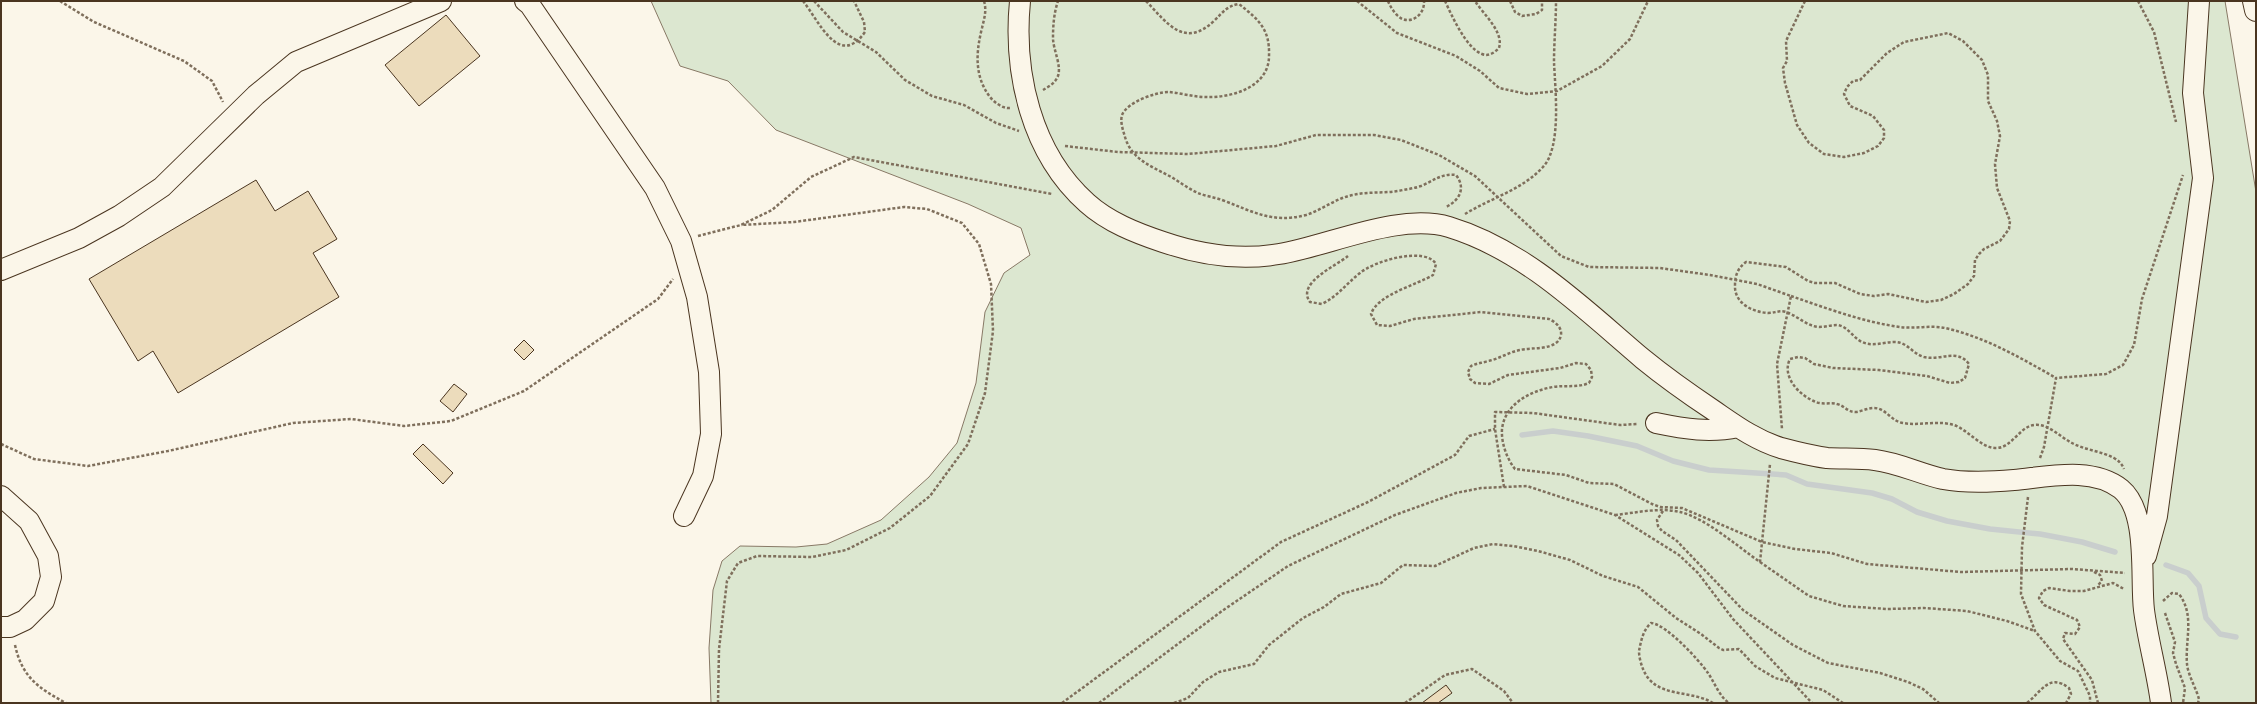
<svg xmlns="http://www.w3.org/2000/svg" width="2257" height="704" font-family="Lato,sans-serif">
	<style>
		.green { fill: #dce7d0; stroke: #887966 }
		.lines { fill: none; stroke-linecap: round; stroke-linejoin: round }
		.stream { stroke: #c9cecd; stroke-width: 5.5 }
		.building { fill: #ecdcbc; stroke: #4a3520 }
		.minor-casing { stroke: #4a3520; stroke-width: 22 }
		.highway-casing { stroke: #4a3520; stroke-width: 24 }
		.path { stroke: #7f6f5c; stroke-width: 2.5; stroke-dasharray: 3 2; stroke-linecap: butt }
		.minor { stroke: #fbf6e9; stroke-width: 20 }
		.highway { stroke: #fbf6e9; stroke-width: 22 }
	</style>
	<rect width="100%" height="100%" fill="#fbf6e9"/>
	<path class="green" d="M 651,1 L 2225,1 L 2256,192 L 2256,703 L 711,703 L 709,648 L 713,590 L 722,561 L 740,546 L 796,547 L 827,544 L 881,520 L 929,477 L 957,443 L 976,383 L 985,312 L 1004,273 L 1030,255 L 1021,228 L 968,204 L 776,130 L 728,81 L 680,66 Z"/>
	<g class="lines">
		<path class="stream" d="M 1522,435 L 1553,431 L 1588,436 L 1637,446 L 1673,461 L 1709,470 L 1786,475 L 1807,484 L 1872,493 L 1892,499 L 1917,512 L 1947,521 L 1990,529 L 2040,534 L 2082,542 L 2115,552
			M 2166,565 L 2188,573 L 2199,586 L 2206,618 L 2220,634 L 2236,637"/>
	</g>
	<path class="building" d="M 446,15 L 480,56 L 419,106 L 385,65 Z
		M 256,180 L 275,211 L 308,191 L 337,239 L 313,253 L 339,297 L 178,393 L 153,351 L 138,361 L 89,279 Z
		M 524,340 L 534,350 L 524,360 L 514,350 Z
		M 454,384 L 467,394 L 453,412 L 440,401 Z
		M 423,444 L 453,473 L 443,484 L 413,454 Z
		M 1446,685 L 1452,693 L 1438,703 L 1422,703 Z"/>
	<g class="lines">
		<g class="minor-casing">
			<path id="minor" d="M 525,1 L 530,5 L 655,188 L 681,241 L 697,297 L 709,372 L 711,434 L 703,476 L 684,516
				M 1020,1 C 1013,73 1031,153 1087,203 C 1108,222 1136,233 1163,242 C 1201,255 1239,261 1279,254 C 1329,246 1399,212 1449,227 C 1525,250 1584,309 1643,359 C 1665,377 1689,394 1713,410 C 1735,425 1755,440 1781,448 C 1796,452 1812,456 1827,458 C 1843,459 1859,458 1875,460 C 1899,463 1920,474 1943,479 C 1965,483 1991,482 2014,480 C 2047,477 2092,466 2121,489 C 2149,512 2140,578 2144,610 C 2148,641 2157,672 2161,703
				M 1,270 L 79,238 L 119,216 L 162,187 L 256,95 L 296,62 L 441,1
				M 1656,423 C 1685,429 1710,433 1738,427
				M 1,496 L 29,521 L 48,556 L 51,577 L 44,601 L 25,620 L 10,627 L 1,627
				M 2146,556 L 2157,516 L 2203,178 L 2193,93 L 2199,1"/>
		</g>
		<g class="highway-casing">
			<path id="highway" d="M 2254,1 L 2256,10"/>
		</g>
		<path class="path" d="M 60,1 L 94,22 L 184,61 L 212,81 L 223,102
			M 803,1 C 819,21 839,69 865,32 L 864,22 L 854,1
			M 814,1 L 843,32 L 876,52 L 905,80 L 932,96 L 964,105 L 996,123 L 1019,131
			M 984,1 C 987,11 984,19 982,28 C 976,52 974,76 990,97 C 995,103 1003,109 1011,108
			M 1146,1 C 1167,23 1184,49 1214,21 C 1223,12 1227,6 1239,4 C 1259,20 1270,29 1269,56 C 1269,87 1232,98 1206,97 C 1193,97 1181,93 1169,92 C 1156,92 1127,102 1122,115 C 1120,122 1123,130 1125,137 C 1132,161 1154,167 1173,178 C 1181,183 1189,189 1198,193 C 1205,196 1214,197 1222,200 C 1252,211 1272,224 1306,215 C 1322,210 1336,198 1353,195 C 1369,191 1386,194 1403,190 C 1409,189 1415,188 1421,186 C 1433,181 1442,173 1456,175 C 1466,188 1460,200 1446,207
			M 1357,1 L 1397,33 L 1456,56 L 1480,71 L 1499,88 L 1527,94 L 1557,91 L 1602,66 L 1630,39 L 1648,1
			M 1388,1 C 1390,6 1393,11 1397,15 C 1408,27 1425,16 1424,1
			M 1445,1 C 1452,16 1466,48 1482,54 C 1489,57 1495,52 1499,48 C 1504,32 1484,15 1475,1
			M 1510,1 L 1515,12 L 1522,16 L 1536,14 L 1542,10 L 1542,1
			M 1805,1 L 1786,41 L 1787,61 L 1783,68 L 1785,83 L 1797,125 L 1809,143 L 1824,154 L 1844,157 L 1864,153 L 1878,146 L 1884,138 L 1884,130 L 1873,116 L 1850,106 L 1844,94 L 1847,87 L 1853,81 L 1860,80 L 1887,53 L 1904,42 L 1948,33 L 1963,41 L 1982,60 L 1988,75 L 1988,101 L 1997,121 L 2000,136 L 1995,164 L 1997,188 L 2010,221 L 2009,229 L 2000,241 L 1984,249 L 1979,254 L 1975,260 L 1974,276 L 1968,284 L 1954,294 L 1941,300 L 1926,302 L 1888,294 L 1874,296 L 1860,294 L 1835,283 L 1815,283 L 1808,281 L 1786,267 L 1746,262 C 1738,268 1735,275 1735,285 C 1734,303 1752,312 1768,313 C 1775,313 1779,310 1786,312 C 1798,316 1806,326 1819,327 C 1825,327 1831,325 1837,325 C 1848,326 1853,338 1862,342 C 1873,347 1883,342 1895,342 C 1907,342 1913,354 1924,357 C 1941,361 1957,348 1969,364 L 1965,378 L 1959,382 L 1950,383 L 1927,376 L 1879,370 L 1833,368 L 1814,364 L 1805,358 L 1798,357 L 1790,359 C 1781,377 1800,396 1816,402 C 1823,405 1831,402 1837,404 C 1845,406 1847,412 1856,412 C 1862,411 1868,408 1874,408 C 1886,408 1892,422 1903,423 C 1920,426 1937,420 1954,425 C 1968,430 1981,448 1996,448 C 2012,448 2019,427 2034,425 C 2048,423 2060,437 2072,443 C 2085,450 2101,451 2114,458 C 2119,461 2122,464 2124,469
			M 2138,1 L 2154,32 L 2176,122
			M 1043,90 C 1048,87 1054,84 1057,78 C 1063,68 1053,50 1053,38 C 1053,25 1054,13 1058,1
			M 1065,146 L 1118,152 L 1188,154 L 1276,146 L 1316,135 L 1374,135 L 1401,140 L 1439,155 L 1475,176 L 1561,256 L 1589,267 L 1660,268 L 1710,275 L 1757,284 L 1791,296 L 1777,364 L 1782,429
			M 1465,214 C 1491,198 1522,190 1543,167 C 1562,147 1555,88 1554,62 C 1554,42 1556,21 1556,1
			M 698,236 L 741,225 L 772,210 L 811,177 L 854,157 L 1052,194
			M 1348,256 C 1336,266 1296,283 1310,302 L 1322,304 C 1338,296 1346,284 1360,273 C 1374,261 1425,246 1436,264 L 1433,275 C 1417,285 1378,294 1371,314 L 1377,325 L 1390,326 L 1414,319 L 1481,312 L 1549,319 C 1555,322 1562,327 1561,335 C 1558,351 1532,347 1520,350 C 1509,352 1499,359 1488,361 C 1482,363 1477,363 1471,366 L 1468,372 L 1470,379 L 1475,383 L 1489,384 L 1508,375 L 1560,368 L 1576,363 L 1586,364 L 1591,370 L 1592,377 L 1589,383 C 1577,388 1566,385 1553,387 C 1530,391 1505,404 1502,429 C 1501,443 1507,459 1515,469 L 1566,475 L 1589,483 L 1614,484 L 1652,504 L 1660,507 L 1682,508 L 1762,542 L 1795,549 L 1831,553 L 1867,564 L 1961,572 L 2072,569 L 2125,573
			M 1791,296 C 1826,308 1863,322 1900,327 C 1914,329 1931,325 1945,328 C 1985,337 2021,358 2056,378
			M 1,444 L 34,459 L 88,466 L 168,451 L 293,423 L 351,419 L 404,426 L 451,421 L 524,391 L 658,299 L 673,279
			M 2040,458 L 2044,447 L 2056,378 L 2106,374 L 2123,365 L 2134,345 L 2142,299 L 2183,175
			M 1504,487 L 1495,429 L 1495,412 L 1533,413 L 1620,425 L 1638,424
			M 2028,497 L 2022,547 L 2021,594 L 2035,631 L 2060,661 L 2078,671 L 2090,696 L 2090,703
			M 1663,511 L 1657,520 L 1658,526 L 1662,531 L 1676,540 L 1743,610 L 1793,645 L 1828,663 L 1880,673 L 1908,682 L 1923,689 L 1939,703
			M 1615,515 C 1635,513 1659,507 1680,512 C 1706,518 1738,547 1760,562 L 1770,464
			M 1760,562 L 1809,596 L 1843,606 L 1887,609 L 1924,608 L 1967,611 L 2007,621 L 2035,631
			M 2094,572 L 2100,575 L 2102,581 L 2098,585
			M 2163,601 L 2172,593 L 2179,594 C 2195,615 2185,639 2187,664 C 2188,675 2196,688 2199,699 L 2198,703
			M 2165,613 L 2175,642 L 2173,653 L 2176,664 L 2185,688 L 2183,703
			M 15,645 C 22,677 38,688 66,703
			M 718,703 L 719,649 L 727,581 L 738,563 L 757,556 L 812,557 L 846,550 L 890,528 L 930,496 L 968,444 L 985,393 L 993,331 L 991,284 L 979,244 L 962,223 L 927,209 L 904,207 L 794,222 L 741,225
			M 1062,703 L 1281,542 L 1368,502 L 1455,455 L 1469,436 L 1495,429
			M 1099,703 L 1222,611 L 1288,566 L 1395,515 L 1456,493 L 1481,488 L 1527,486 L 1615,515 L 1679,555 L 1698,573 L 1733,619 L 1812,703
			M 1174,703 L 1188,698 L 1203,682 L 1219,672 L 1254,664 L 1269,645 L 1303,618 L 1324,607 L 1341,594 L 1381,583 L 1403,565 L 1435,566 L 1474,548 L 1493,544 L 1513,546 L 1538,551 L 1570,560 L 1603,576 L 1638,587 L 1676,618 L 1701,634 L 1719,648 L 1723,650 L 1739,649 L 1755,666 L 1775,678 L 1823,690 L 1843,703
			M 1405,703 L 1445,675 L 1472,669 L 1504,691 L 1513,703
			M 1713,703 C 1690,689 1655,699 1643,669 C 1641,664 1639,657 1639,651 C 1641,641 1643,630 1651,623 C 1666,624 1699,660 1708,673 C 1715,683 1719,696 1729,703
			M 2027,703 C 2042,691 2049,673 2069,688 L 2071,694 L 2066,703
			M 2098,703 L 2092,680 L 2063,639 L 2065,633 L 2075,634 L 2080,627 L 2077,620 L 2044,605 L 2039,598 L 2043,591 L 2049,588 L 2070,591 L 2084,591 L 2113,583 L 2124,589"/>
		<use href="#minor" class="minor"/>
		<use href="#highway" class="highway"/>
	</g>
	<rect width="2257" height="704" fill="none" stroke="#4a3520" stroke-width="4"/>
</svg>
